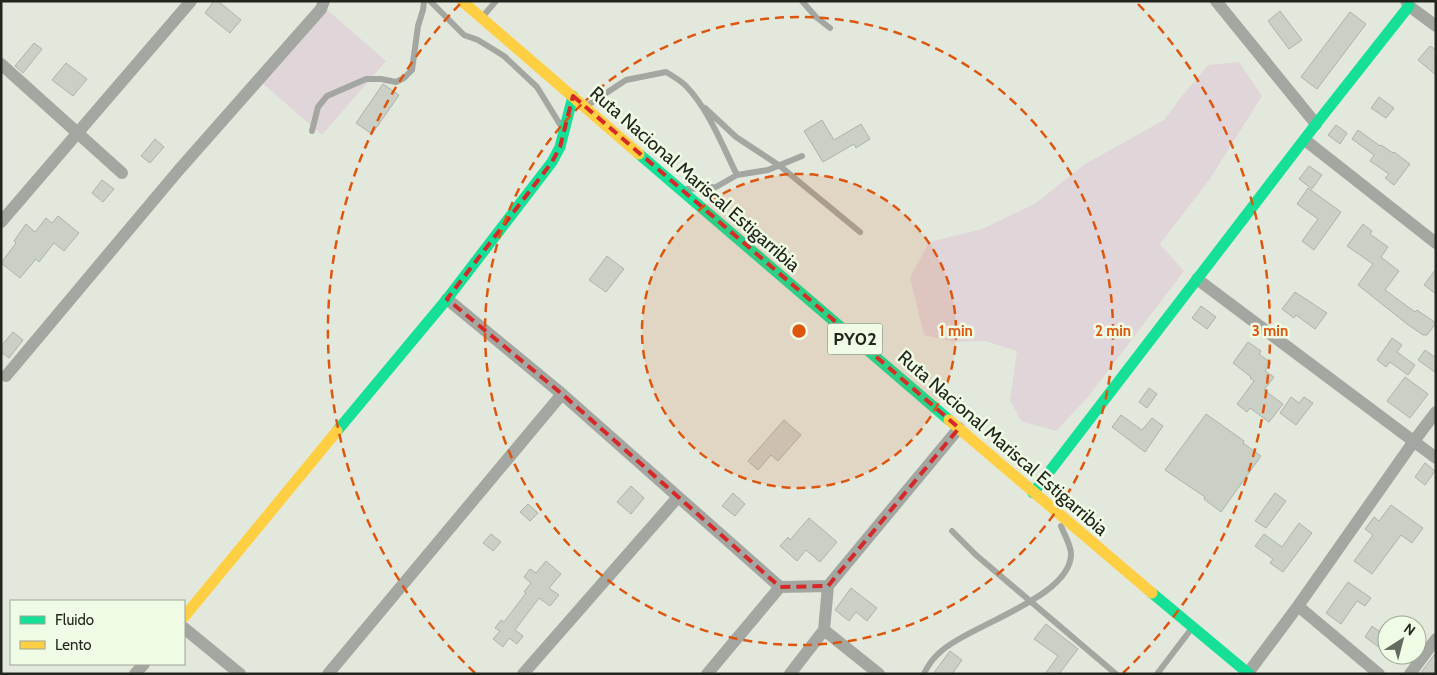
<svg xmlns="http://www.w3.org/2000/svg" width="1437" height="675" font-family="Cabin,sans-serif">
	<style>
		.green { fill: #e0d5d8 }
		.building { fill: #cbd0c6; stroke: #adb3a8 }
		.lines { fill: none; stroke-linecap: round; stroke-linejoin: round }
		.lane { stroke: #a4a7a1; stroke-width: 6 }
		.street { stroke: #a4a7a1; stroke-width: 12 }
		.fast { stroke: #16e098; stroke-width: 11 }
		.slow { stroke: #ffcf43; stroke-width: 11 }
		.marked { fill: none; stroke: #d62828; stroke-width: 4; stroke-dasharray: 10 6; stroke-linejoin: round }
		.ring { fill: none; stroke: #de560d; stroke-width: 2.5; stroke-dasharray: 9 6 }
		.labels { text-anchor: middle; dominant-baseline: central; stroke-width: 5; stroke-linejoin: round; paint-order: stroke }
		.shield { fill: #effbe4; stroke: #5f6559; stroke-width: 1 }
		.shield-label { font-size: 18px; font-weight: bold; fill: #21251d }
		.street-label { font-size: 19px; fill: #21251d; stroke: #effbe4 }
		.centre { fill: #de560d; stroke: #effbe4; stroke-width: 2.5 }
		.ring-label { font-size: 15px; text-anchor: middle; font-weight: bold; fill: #de560d; stroke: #effbe4; stroke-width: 5; stroke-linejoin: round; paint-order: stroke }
	</style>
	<rect width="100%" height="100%" fill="#e2e9dc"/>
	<path class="green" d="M 324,7 L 386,61 L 322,135 L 260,81 Z
		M 1239,62 L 1262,96 L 1210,179 L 1160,244 L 1184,271 L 1088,397 L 1056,431 L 1021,421 L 1010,400 L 1017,351 L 985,341 L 955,342 L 924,335 L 910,278 L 929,242 L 982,229 L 1036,203 L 1085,164 L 1164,120 L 1182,96 L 1208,65 Z"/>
	<path class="building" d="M 214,1 L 218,1 L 241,20 L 230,33 L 205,13 Z
		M 1280,11 L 1302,40 L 1289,49 L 1268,21 Z
		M 1350,12 L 1366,24 L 1317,89 L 1301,77 Z
		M 34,43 L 42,49 L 23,73 L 15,66 Z
		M 1430,46 L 1436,50 L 1436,75 L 1418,60 Z
		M 66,63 L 87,79 L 73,96 L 52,80 Z
		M 383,84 L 399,95 L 372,134 L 356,123 Z
		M 1379,97 L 1394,108 L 1386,118 L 1371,108 Z
		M 822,120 L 834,140 L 861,124 L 870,139 L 856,148 L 854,144 L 823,162 L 804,131 Z
		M 1336,125 L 1347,133 L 1340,144 L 1328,135 Z
		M 1358,130 L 1380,146 L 1381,145 L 1393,153 L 1394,152 L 1410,164 L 1394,185 L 1385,178 L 1389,174 L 1370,161 L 1374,155 L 1352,139 Z
		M 155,139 L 164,147 L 150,163 L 141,156 Z
		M 1309,166 L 1322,175 L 1312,189 L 1299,179 Z
		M 102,180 L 114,189 L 103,202 L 92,193 Z
		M 1308,188 L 1341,212 L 1314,250 L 1302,241 L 1318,219 L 1297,204 Z
		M 58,216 L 79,233 L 64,251 L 54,243 L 39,262 L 36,259 L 20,278 L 1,263 L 16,243 L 14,241 L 26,224 L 35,232 L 46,218 L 52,223 Z
		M 1363,224 L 1372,231 L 1370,234 L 1388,247 L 1381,257 L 1399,271 L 1385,290 L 1415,312 L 1417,310 L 1436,323 L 1427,335 L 1423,335 L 1407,324 L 1358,285 L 1373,264 L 1347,246 Z
		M 607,256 L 624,269 L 606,292 L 589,280 Z
		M 1436,269 L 1436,294 L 1424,285 Z
		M 1295,292 L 1327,313 L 1315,329 L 1296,315 L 1294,318 L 1282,309 Z
		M 1201,306 L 1216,317 L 1207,329 L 1192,318 Z
		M 13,332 L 23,340 L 9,358 L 1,352 L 1,346 Z
		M 1392,338 L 1402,345 L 1397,352 L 1415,365 L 1408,375 L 1390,362 L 1386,367 L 1377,360 Z
		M 1248,342 L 1261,351 L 1259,354 L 1271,363 L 1265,371 L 1274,377 L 1264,390 L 1283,404 L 1269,422 L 1250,408 L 1247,412 L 1237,404 L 1254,381 L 1250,378 L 1251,377 L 1233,363 Z
		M 1425,350 L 1436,358 L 1436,373 L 1418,360 Z
		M 1405,377 L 1428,394 L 1410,418 L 1387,401 Z
		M 1149,388 L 1157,394 L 1147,408 L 1139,402 Z
		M 1291,397 L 1299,403 L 1304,397 L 1313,403 L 1296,425 L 1280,413 Z
		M 1206,414 L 1244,441 L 1243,443 L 1261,456 L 1221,512 L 1204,499 L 1205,497 L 1165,470 Z
		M 1121,415 L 1142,430 L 1152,418 L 1163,426 L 1145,452 L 1112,427 Z
		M 784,420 L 801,435 L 778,461 L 771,455 L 758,470 L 748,461 Z
		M 1425,463 L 1435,471 L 1425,485 L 1415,477 Z
		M 631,486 L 644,498 L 631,514 L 617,502 Z
		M 733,493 L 745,504 L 735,516 L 722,506 Z
		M 1275,493 L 1286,501 L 1266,528 L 1255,521 Z
		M 528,504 L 538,513 L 530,521 L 520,512 Z
		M 1391,505 L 1423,528 L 1412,543 L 1401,535 L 1372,574 L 1354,561 L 1373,535 L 1365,529 L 1374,517 L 1379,521 Z
		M 809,518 L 837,542 L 820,562 L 806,550 L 797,561 L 780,546 L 788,537 L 790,540 Z
		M 1299,523 L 1312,533 L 1283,572 L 1270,563 L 1273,559 L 1255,546 L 1264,534 L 1282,547 Z
		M 491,534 L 501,542 L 493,551 L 483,543 Z
		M 546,561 L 561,574 L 549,588 L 559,595 L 550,606 L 539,598 L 515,630 L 523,636 L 517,644 L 509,638 L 503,647 L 493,639 L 500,631 L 495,628 L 501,620 L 504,622 L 526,593 L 524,592 L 531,583 L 524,577 L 530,569 L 536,573 Z
		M 1348,582 L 1371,598 L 1365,606 L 1357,601 L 1341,624 L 1326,613 Z
		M 851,588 L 877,608 L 867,621 L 856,612 L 849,621 L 835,610 Z
		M 1046,624 L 1078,649 L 1059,674 L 1045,674 L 1058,656 L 1034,639 Z
		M 1372,626 L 1387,637 L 1387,653 L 1365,637 Z
		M 950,651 L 962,660 L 952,674 L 933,674 Z
		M 1434,655 L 1436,655 L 1436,674 L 1420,674 Z"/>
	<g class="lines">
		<path class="lane" d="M 430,1 L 464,35 L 478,40 L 504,56 L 537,87 L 561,126
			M 802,1 L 816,17 L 830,28
			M 484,15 L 496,1
			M 588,105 L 626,80 L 666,72 C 673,76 680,80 686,86 C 709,110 722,145 737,175
			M 705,108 L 736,137 L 780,166 L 860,232
			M 312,131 L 318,107 L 327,96 L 366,79 L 381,79 L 396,82 L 404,78 L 412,70 L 418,26 L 423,10 L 424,1
			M 687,189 L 716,187 L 737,175 L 768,170 L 802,156
			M 952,531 L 976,555 L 1116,674
			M 924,674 C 927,667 932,660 937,655 C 964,626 1071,599 1071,554 C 1071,545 1064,534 1061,526
			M 1157,674 L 1192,628"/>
		<path class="street" d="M 1216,1 L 1316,124
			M 1406,1 L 1409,6 L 1436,26
			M 1,64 L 122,173
			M 1305,140 L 1436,243
			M 1,222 L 191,1
			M 1197,279 L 1436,458
			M 447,299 L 562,394 L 780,587 L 828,586
			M 6,376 L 178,171 L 321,9 L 324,1
			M 1298,606 L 1379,674
			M 184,628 L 240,674
			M 1248,673 L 1298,606 L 1414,441 L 1436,412
			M 135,674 L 144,664
			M 328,674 L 562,394
			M 523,674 L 678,497
			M 707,674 L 780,587
			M 790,674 L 824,630
			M 879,674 L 824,630 L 828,586 L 959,428
			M 1410,674 L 1436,639"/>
		<path class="fast" d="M 639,154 L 949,420
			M 337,431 L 447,299 L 552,162 L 560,147 L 573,96
			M 1033,493 L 1316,124 L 1409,6
			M 1152,593 L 1249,674"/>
		<path class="slow" d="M 462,1 L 639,154
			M 949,420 L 1152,593
			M 184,617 L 337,431"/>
	</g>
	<path class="marked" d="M 573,96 L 959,428 L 828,586 L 780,587 L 562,394 L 447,299 L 552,162 L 560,147 Z"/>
	<circle cx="799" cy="331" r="157" fill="#de560d" fill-opacity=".12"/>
	<g class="ring">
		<circle cx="799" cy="331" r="157"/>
		<circle cx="799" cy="331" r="314"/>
		<path d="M475 673A471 471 0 0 1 460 4M1138 4A471 471 0 0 1 1123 673"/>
	</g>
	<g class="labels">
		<rect class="shield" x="827.5" y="323.5" width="55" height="31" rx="4"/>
		<g class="shield-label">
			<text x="855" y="339">PY02</text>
		</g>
		<g class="street-label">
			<text transform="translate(695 179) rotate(41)">Ruta Nacional Mariscal Estigarribia</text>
			<text transform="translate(1003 443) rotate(41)">Ruta Nacional Mariscal Estigarribia</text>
		</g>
	</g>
	<circle cx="799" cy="331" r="8" class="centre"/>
	<g class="ring-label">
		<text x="956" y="336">1 min</text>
		<text x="1113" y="336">2 min</text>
		<text x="1270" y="336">3 min</text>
	</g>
	<rect width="1437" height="675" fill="none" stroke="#21251d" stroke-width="5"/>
	<rect x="10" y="600" width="175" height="65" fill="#effbe4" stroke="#9da594"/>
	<rect x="20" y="616" width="25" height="8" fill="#16e098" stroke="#9da594"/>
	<text x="55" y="625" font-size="15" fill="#21251d">Fluido</text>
	<rect x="20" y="641" width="25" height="8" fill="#ffcf43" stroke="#9da594"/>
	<text x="55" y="650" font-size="15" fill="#21251d">Lento</text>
	<g transform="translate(1402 640) rotate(36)"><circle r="24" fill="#effbe4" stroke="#9da594"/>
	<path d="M0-4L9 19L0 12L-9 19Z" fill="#656a60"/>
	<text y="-8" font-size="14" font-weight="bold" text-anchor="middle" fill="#21251d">N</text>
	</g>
</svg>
